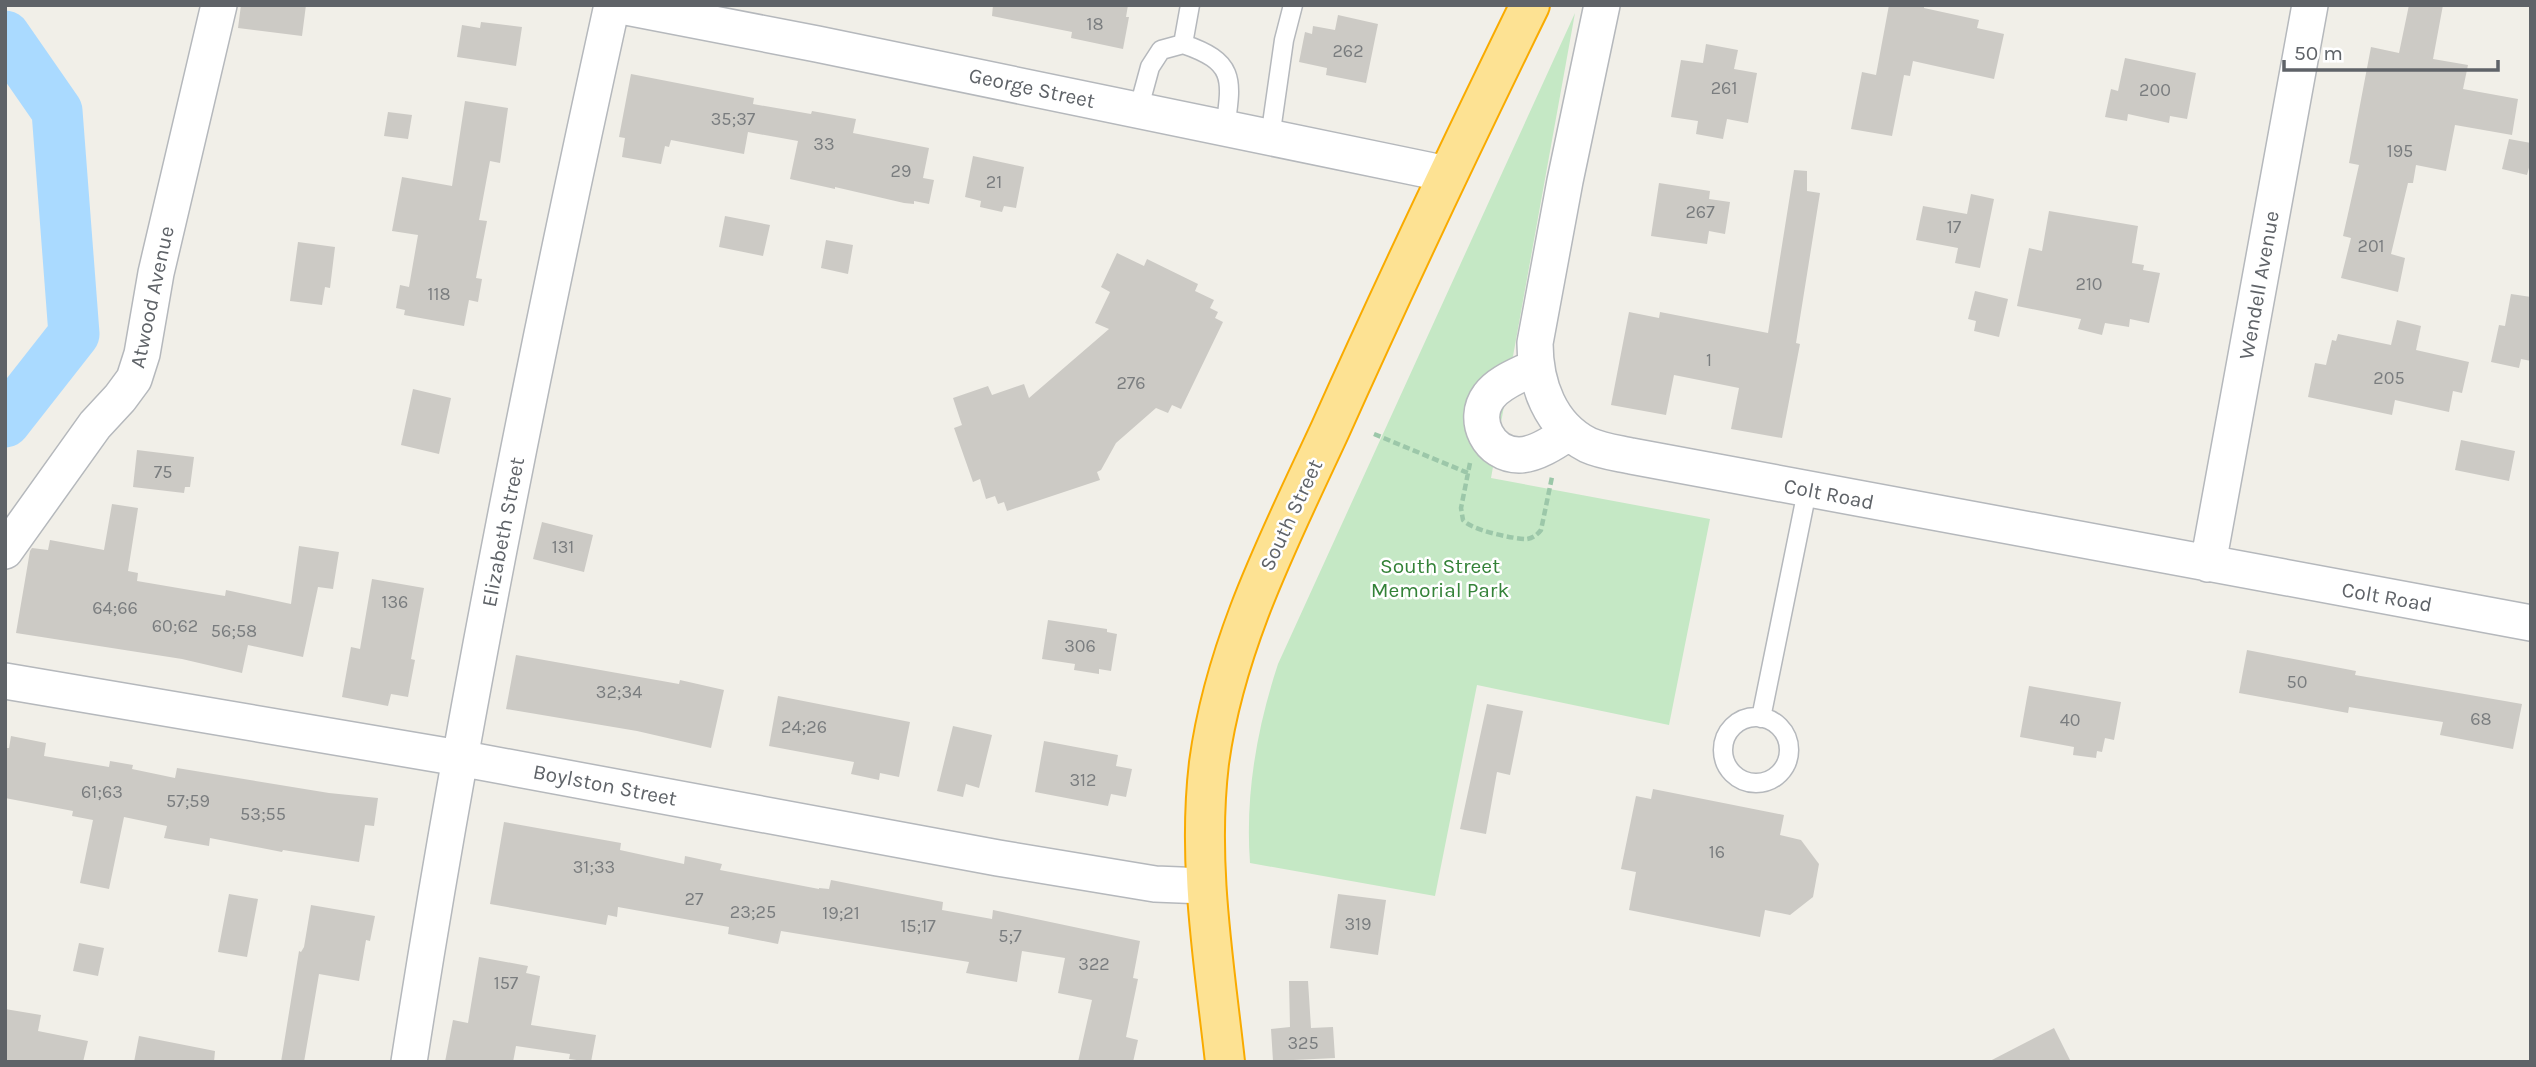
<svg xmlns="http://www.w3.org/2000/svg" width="2536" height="1067" font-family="Karla,sans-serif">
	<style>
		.green { fill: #c5e8c5 }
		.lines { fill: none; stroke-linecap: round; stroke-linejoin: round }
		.river { stroke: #aadaff; stroke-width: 51 }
		.building { fill: #cccac5 }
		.lane-casing { stroke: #b5b8bc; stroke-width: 21 }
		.street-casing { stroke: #b5b8bc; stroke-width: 38 }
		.highway-casing { stroke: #f9ab00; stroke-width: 42 }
		.path { stroke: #9cc7a9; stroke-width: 4.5; stroke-dasharray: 7 3.5; stroke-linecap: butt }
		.lane { stroke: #fff; stroke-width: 18 }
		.street { stroke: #fff; stroke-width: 35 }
		.highway { stroke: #fde293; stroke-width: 38 }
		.labels { text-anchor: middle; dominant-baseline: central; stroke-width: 5; stroke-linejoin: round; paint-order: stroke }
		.number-label { font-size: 18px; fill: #7a7d7f }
		.street-label { font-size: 21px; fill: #5f6368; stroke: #fff }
		.park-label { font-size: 21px; fill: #348238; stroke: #fff }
	</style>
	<rect width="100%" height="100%" fill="#f1efe8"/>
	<path class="green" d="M 1575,13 L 1491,478 L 1710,519 L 1669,725 L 1477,685 L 1435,896 L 1250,863 C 1245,794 1257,728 1278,664 Z"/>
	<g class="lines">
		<path class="river" d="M 5,36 L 57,111 L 74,334 L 5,422"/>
	</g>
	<path class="building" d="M 241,5 L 306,5 L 302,36 L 238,28 Z
		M 993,5 L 1128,5 L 1126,17 L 1129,17 L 1123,49 L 1071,38 L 1072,32 L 992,16 Z
		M 1889,5 L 1924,5 L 1924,8 L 1979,20 L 1977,28 L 2004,34 L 1994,79 L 1913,61 L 1910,76 L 1904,75 L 1892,136 L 1851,129 L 1862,72 L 1876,75 Z
		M 2409,5 L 2443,5 L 2433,59 L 2468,65 L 2463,89 L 2518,99 L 2512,135 L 2455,125 L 2446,171 L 2416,165 L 2413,183 L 2408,183 L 2391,254 L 2405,258 L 2398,292 L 2341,278 L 2351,238 L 2343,236 L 2359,165 L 2349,163 L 2371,47 L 2399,53 Z
		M 1338,15 L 1378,24 L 1366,83 L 1326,75 L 1327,68 L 1299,62 L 1305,32 L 1312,34 L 1313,26 L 1335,30 Z
		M 481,22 L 522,27 L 516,66 L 457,57 L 462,25 L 480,28 Z
		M 1706,44 L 1738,50 L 1734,69 L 1757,73 L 1748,123 L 1727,119 L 1723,139 L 1696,134 L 1698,121 L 1671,117 L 1681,60 L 1703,63 Z
		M 2125,58 L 2196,73 L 2187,119 L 2170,116 L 2169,123 L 2128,114 L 2127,121 L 2105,117 L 2111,89 L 2118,91 Z
		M 631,74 L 754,98 L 753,104 L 811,114 L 812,111 L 856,119 L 853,133 L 929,148 L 923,178 L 934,180 L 929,204 L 914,201 L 914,204 L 904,203 L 835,187 L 835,189 L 790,179 L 798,141 L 748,132 L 744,154 L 671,140 L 669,147 L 665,146 L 661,164 L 622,157 L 625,138 L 619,137 Z
		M 465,101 L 508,108 L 500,163 L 490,161 L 479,220 L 487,221 L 476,278 L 482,279 L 478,302 L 469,300 L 464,326 L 404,315 L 405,310 L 396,308 L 400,285 L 409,287 L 418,235 L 392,231 L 402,177 L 452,186 Z
		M 388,112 L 412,115 L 408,139 L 384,136 Z
		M 2509,139 L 2531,143 L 2531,160 L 2527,175 L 2502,169 Z
		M 973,156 L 1024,167 L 1016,208 L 1004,206 L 1002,212 L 980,207 L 981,201 L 965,197 Z
		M 1794,170 L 1807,171 L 1807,191 L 1820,193 L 1796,343 L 1800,344 L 1782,438 L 1731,429 L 1739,388 L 1674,375 L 1666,415 L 1611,405 L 1629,312 L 1659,318 L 1660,312 L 1768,333 Z
		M 1659,183 L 1710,191 L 1709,199 L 1730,202 L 1725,234 L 1709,231 L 1707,244 L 1651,236 Z
		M 1971,194 L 1994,199 L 1980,268 L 1955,263 L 1958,248 L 1916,240 L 1923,206 L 1967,214 Z
		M 2049,211 L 2138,226 L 2132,263 L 2144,265 L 2143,270 L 2160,273 L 2149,323 L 2130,319 L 2129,327 L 2105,323 L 2102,335 L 2078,329 L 2081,319 L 2017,306 L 2029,248 L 2042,251 Z
		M 725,216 L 770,225 L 763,256 L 719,247 Z
		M 826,240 L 853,245 L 848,274 L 821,268 Z
		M 298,242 L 335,247 L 330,288 L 325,287 L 322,305 L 290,301 Z
		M 1117,253 L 1144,266 L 1147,259 L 1198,284 L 1195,291 L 1214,300 L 1210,308 L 1218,312 L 1215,318 L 1223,322 L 1181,409 L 1172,405 L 1168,413 L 1156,408 L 1116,443 L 1101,470 L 1097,472 L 1100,480 L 1007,511 L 1004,502 L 998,504 L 995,496 L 986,499 L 980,479 L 973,482 L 954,428 L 962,425 L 953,398 L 988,386 L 992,395 L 1024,384 L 1029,398 L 1109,329 L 1095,323 L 1110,292 L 1101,287 Z
		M 1975,291 L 2008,299 L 1999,337 L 1974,331 L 1976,321 L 1968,319 Z
		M 2511,294 L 2531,297 L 2531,361 L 2521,359 L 2519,368 L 2491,362 L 2499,325 L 2505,326 Z
		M 2397,320 L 2421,326 L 2416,350 L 2469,362 L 2462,393 L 2453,391 L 2449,412 L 2395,400 L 2392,415 L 2308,397 L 2315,363 L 2326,365 L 2332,340 L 2336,341 L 2338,334 L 2391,345 Z
		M 413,389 L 451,398 L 439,454 L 401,445 Z
		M 2461,440 L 2515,451 L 2509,481 L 2455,470 Z
		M 137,450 L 194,457 L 190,487 L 185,487 L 184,493 L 133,487 Z
		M 112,504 L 138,508 L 128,571 L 138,573 L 137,581 L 225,596 L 226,590 L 291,604 L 299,546 L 339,552 L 333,589 L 318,587 L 303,657 L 248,645 L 242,673 L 182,659 L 16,633 L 30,551 L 32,548 L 48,550 L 50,540 L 104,550 Z
		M 542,522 L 593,535 L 584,572 L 533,559 Z
		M 372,579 L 424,588 L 411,659 L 415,660 L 408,697 L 391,694 L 388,706 L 342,697 L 351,647 L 360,649 Z
		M 1048,620 L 1107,629 L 1107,632 L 1117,634 L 1111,671 L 1099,669 L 1099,674 L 1074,670 L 1075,664 L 1042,659 Z
		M 2247,650 L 2356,671 L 2355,675 L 2522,704 L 2513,749 L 2440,735 L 2443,722 L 2349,707 L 2348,713 L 2239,693 Z
		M 516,655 L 679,684 L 680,680 L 724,690 L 711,748 L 637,731 L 506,709 Z
		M 2029,686 L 2121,702 L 2114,740 L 2105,738 L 2102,752 L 2097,751 L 2096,758 L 2073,755 L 2074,747 L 2020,737 Z
		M 778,696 L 910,722 L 899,777 L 880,773 L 879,780 L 851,774 L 854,762 L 769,746 Z
		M 1487,704 L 1523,711 L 1510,775 L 1497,772 L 1486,834 L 1460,829 Z
		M 953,726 L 992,735 L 979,788 L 966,784 L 963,797 L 937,791 Z
		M 11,736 L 46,743 L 44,756 L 109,767 L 110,761 L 133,765 L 132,769 L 175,778 L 177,768 L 329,793 L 378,798 L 374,826 L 365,825 L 359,862 L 283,850 L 282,852 L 210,838 L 209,846 L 164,838 L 167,826 L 124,817 L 109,889 L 80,883 L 93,820 L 72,816 L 73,811 L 5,798 L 5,748 L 9,748 Z
		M 1044,741 L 1118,755 L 1116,766 L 1132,769 L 1126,797 L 1111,794 L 1108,806 L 1035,792 Z
		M 1653,789 L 1784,815 L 1780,835 L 1801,840 L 1819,864 L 1813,897 L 1790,915 L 1765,910 L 1760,937 L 1629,910 L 1636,872 L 1621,869 L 1636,796 L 1651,799 Z
		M 504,822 L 621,843 L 620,850 L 684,864 L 685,856 L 722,864 L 720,870 L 819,889 L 819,888 L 829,889 L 831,880 L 943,902 L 942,910 L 992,919 L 993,910 L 1140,941 L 1133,978 L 1138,979 L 1126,1037 L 1138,1040 L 1133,1062 L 1078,1062 L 1092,1000 L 1058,993 L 1065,958 L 1022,951 L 1017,982 L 966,973 L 969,962 L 781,931 L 778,944 L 728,934 L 729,927 L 618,907 L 617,917 L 608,915 L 606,925 L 490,904 Z
		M 229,894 L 258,899 L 247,957 L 218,952 Z
		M 1338,894 L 1386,900 L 1378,955 L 1330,948 Z
		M 311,905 L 375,916 L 370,941 L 366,940 L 359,981 L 319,974 L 304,1062 L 281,1062 L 299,951 L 301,952 L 304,947 Z
		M 79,943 L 104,948 L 98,976 L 73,971 Z
		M 479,957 L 528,966 L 526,973 L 540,976 L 531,1025 L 596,1035 L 591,1062 L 569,1059 L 570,1054 L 516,1046 L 513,1062 L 445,1062 L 453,1020 L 468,1023 Z
		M 1289,981 L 1308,981 L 1311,1028 L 1333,1027 L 1335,1058 L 1273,1061 L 1271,1029 L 1290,1027 Z
		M 5,1009 L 41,1015 L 38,1031 L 88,1041 L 83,1062 L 5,1062 Z
		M 2054,1028 L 2071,1062 L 1988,1062 Z
		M 139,1036 L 215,1051 L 214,1062 L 134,1062 Z"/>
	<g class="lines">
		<g class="lane-casing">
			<path id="lane" d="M 1183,44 C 1236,62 1232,79 1225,129
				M 1138,111 L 1150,67 L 1161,50 L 1183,44 L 1190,5
				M 1270,138 L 1284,40 L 1293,5
				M1723 750a33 33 0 1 1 66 0a33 33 0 1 1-66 0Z
				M 1761,718 L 1807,491"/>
		</g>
		<g class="street-casing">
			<path id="street" d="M 616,5 L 817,44 L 1447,174
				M 1602,5 L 1565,181 L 1535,343 C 1535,384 1550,426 1588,445 C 1601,451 1617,453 1631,456 L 2531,623
				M 1535,367 C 1520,375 1499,382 1489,396 C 1471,420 1489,455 1519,455 C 1535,455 1555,442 1568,433
				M 5,551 L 95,425 L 120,398 L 134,379 L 142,354 L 156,273 L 219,5
				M 2208,564 L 2310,5
				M 5,681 L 459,758 L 998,858 L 1155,884 L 1205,886
				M 409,1062 C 464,707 535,355 612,5"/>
		</g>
		<g class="highway-casing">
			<path id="highway" d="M 1225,1062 C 1214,962 1197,863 1209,763 C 1225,644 1280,538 1330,430 C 1394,287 1461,146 1530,5"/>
		</g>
		<path class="path" d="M 1374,434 L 1468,473
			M 1470,463 L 1461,508 L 1463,520 C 1471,530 1513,539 1527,539 C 1533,538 1537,535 1541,530 L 1552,477"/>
		<use href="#lane" class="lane"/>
		<use href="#street" class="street"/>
		<use href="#highway" class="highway"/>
	</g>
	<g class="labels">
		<g class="number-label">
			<text x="1095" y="24">18</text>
			<text x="1348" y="51">262</text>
			<text x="1724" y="88">261</text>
			<text x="2155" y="90">200</text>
			<text x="733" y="119">35;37</text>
			<text x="824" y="144">33</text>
			<text x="2400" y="151">195</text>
			<text x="901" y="171">29</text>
			<text x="994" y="182">21</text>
			<text x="1700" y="212">267</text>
			<text x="1954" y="227">17</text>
			<text x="2371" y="246">201</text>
			<text x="2089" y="284">210</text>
			<text x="439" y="294">118</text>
			<text x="1709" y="360">1</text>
			<text x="2389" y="378">205</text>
			<text x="1131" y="383">276</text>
			<text x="163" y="472">75</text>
			<text x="563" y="547">131</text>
			<text x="395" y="602">136</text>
			<text x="115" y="608">64;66</text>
			<text x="175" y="626">60;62</text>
			<text x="234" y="631">56;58</text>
			<text x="1080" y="646">306</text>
			<text x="2297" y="682">50</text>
			<text x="619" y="692">32;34</text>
			<text x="2481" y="719">68</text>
			<text x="2070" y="720">40</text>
			<text x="804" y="727">24;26</text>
			<text x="1083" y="780">312</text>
			<text x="102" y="792">61;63</text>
			<text x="188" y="801">57;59</text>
			<text x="263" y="814">53;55</text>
			<text x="1717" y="852">16</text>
			<text x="594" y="867">31;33</text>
			<text x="694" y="899">27</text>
			<text x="753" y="912">23;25</text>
			<text x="841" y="913">19;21</text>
			<text x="1358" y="924">319</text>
			<text x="918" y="926">15;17</text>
			<text x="1010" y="936">5;7</text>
			<text x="1094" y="964">322</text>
			<text x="506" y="983">157</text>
			<text x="1303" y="1043">325</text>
		</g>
		<g class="street-label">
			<text transform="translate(1032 88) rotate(12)">George Street</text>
			<text transform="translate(2259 285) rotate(-80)">Wendell Avenue</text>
			<text transform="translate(152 297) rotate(-78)">Atwood Avenue</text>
			<text transform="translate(1829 494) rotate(11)">Colt Road</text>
			<text transform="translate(1291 515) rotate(-65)">South Street</text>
			<text transform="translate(503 532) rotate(-79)">Elizabeth Street</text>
			<text transform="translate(2387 597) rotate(10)">Colt Road</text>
			<text transform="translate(605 785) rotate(11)">Boylston Street</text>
		</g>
		<g class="park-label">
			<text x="1440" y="566">South Street<tspan x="1440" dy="24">Memorial Park</tspan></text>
		</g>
	</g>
	<rect width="2536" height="1067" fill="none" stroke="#5f6368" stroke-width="14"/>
	<path d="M2284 60v10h214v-10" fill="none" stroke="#5f6368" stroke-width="3.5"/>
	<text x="2294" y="60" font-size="21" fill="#5f6368" stroke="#ffffff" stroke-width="5" paint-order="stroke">50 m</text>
</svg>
